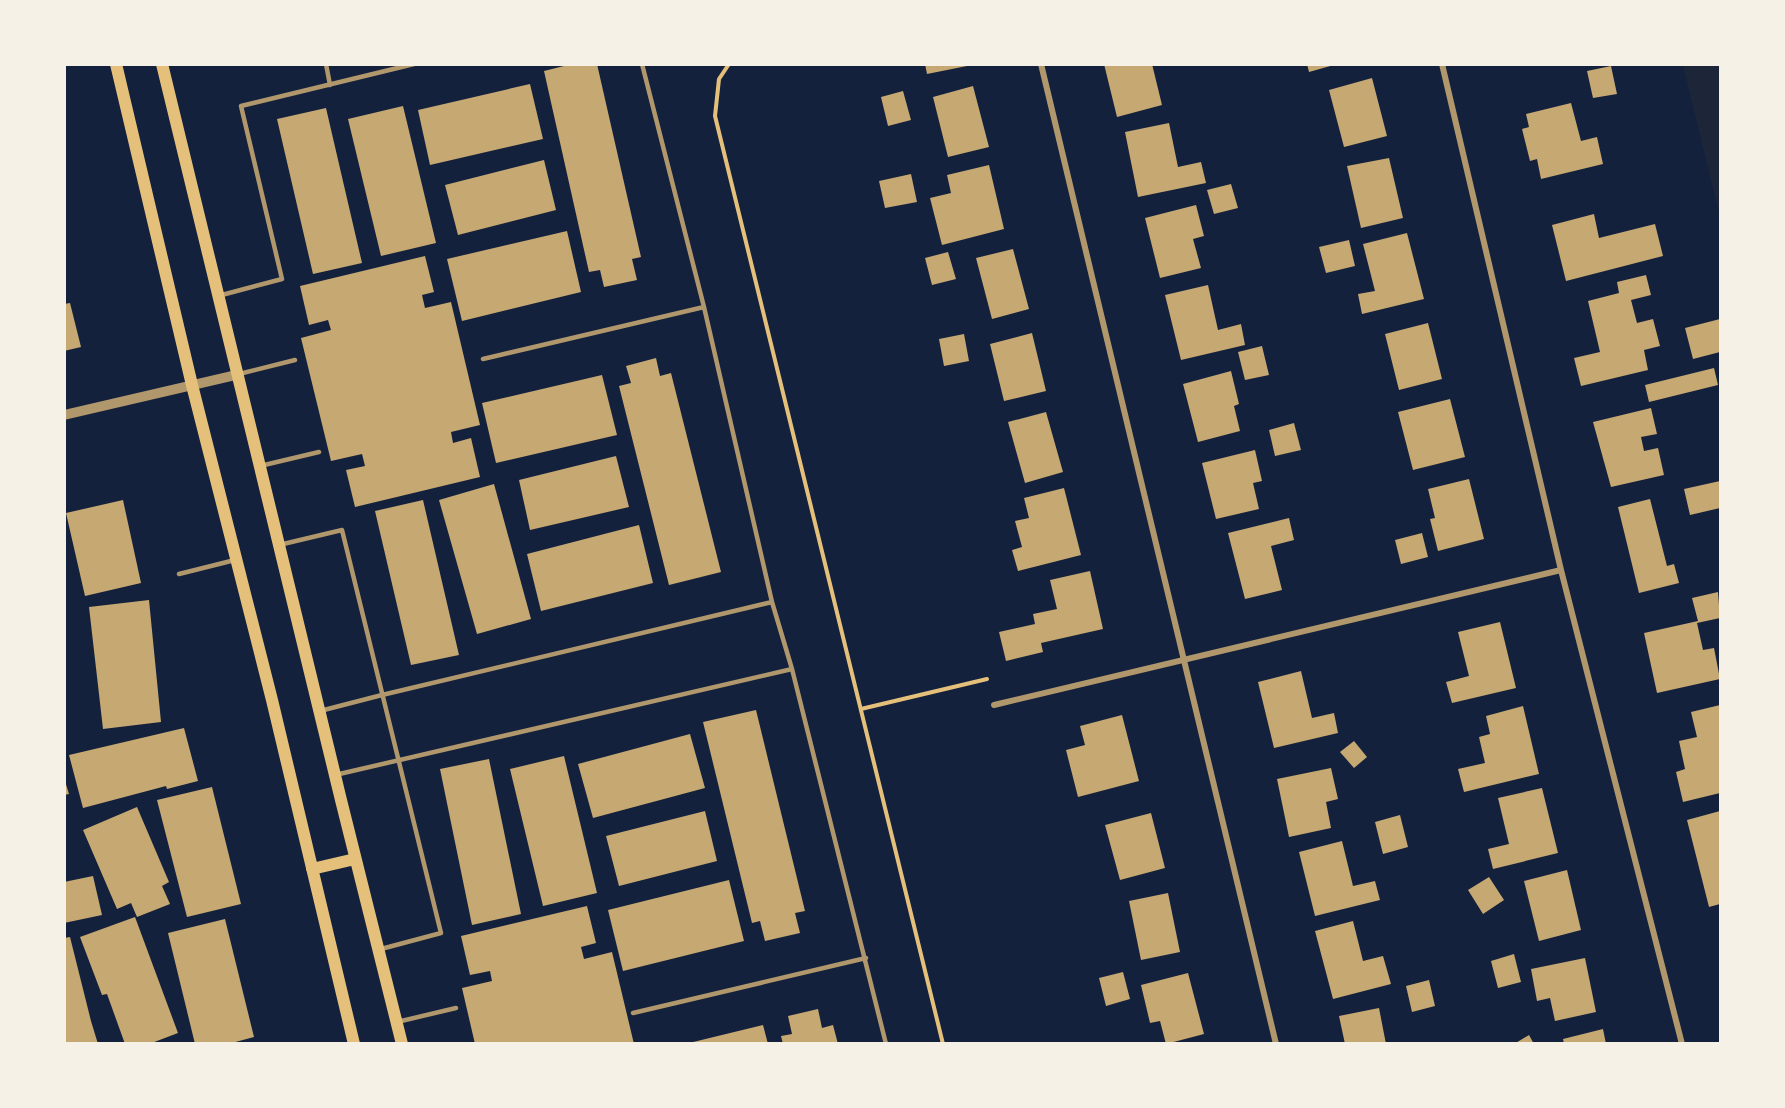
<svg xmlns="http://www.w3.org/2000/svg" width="1785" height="1108" font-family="'Public Sans',sans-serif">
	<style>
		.green { fill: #1d2539 }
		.building { fill: #c6a872 }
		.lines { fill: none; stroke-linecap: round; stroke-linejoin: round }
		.path { stroke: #e5c07b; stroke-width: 4 }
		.service { stroke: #b1986c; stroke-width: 4.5 }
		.minor { stroke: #b1986c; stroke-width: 6 }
		.tertiary { stroke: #b1986c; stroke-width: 10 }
		.secondary { stroke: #e5c07b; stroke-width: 12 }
	</style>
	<rect width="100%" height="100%" fill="#14213d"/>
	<path class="green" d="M 1683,65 L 1720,65 L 1720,217 Z"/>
	<path class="building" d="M 572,64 L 597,64 L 641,257 L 632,259 L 637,280 L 604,287 L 600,270 L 589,272 L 544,71 Z
		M 925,64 L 967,64 L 967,66 L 927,74 Z
		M 1104,64 L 1152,64 L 1162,105 L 1117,117 Z
		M 1307,64 L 1334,64 L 1334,65 L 1309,72 Z
		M 1611,66 L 1617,94 L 1593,98 L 1587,71 Z
		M 1372,78 L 1387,136 L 1344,147 L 1329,90 Z
		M 530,84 L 543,139 L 430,165 L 418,110 Z
		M 973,86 L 989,147 L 948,157 L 933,97 Z
		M 903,91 L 911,120 L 888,126 L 881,97 Z
		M 1571,103 L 1581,141 L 1597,137 L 1603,164 L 1541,179 L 1537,159 L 1530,161 L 1522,129 L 1529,127 L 1526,114 Z
		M 403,106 L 436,243 L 381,256 L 348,119 Z
		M 326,108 L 362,263 L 313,274 L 277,119 Z
		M 1169,123 L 1178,167 L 1201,162 L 1206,183 L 1138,197 L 1125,132 Z
		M 1389,158 L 1403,218 L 1361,228 L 1347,166 Z
		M 544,160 L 556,210 L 458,235 L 445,185 Z
		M 989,165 L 1004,229 L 942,245 L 930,198 L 951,193 L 947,175 Z
		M 911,174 L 917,202 L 885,208 L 879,181 Z
		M 1231,184 L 1238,208 L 1214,214 L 1207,190 Z
		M 1196,205 L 1204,236 L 1193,239 L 1201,268 L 1160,278 L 1145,218 Z
		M 1594,214 L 1599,238 L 1655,224 L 1663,256 L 1566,281 L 1552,225 Z
		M 567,231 L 581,292 L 462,321 L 447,259 Z
		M 1407,233 L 1424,299 L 1362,314 L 1358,294 L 1375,291 L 1363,244 Z
		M 1349,240 L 1355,266 L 1326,273 L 1319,247 Z
		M 1013,249 L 1029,309 L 992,319 L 976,258 Z
		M 948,252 L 956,279 L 932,285 L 925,258 Z
		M 425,256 L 434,292 L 422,295 L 425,308 L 451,302 L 480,425 L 451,432 L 453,443 L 471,438 L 480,477 L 355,507 L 346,470 L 365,466 L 362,454 L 331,461 L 301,338 L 331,330 L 328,320 L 309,325 L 300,286 Z
		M 1646,275 L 1651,295 L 1631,300 L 1637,323 L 1653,319 L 1660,346 L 1644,350 L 1648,370 L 1581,386 L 1574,358 L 1600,352 L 1588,301 L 1619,293 L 1617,282 Z
		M 1208,285 L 1218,330 L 1241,324 L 1245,345 L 1181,360 L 1165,295 Z
		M 70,303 L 81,347 L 64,351 L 64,304 Z
		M 1720,319 L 1720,352 L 1693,359 L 1685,328 Z
		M 1428,323 L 1442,379 L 1399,390 L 1385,334 Z
		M 1032,333 L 1046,391 L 1004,401 L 990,344 Z
		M 964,334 L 969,361 L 944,366 L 939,339 Z
		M 1262,346 L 1269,375 L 1245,380 L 1238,352 Z
		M 656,358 L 660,376 L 671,373 L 721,572 L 669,585 L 619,386 L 631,383 L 626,366 Z
		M 1714,368 L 1718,385 L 1649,402 L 1645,385 Z
		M 1231,371 L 1239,404 L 1234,406 L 1240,431 L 1198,442 L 1183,384 Z
		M 602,375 L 617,435 L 496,463 L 482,403 Z
		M 1450,399 L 1465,457 L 1413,470 L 1398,412 Z
		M 1651,408 L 1657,434 L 1641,437 L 1644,451 L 1658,448 L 1664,475 L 1611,487 L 1593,422 Z
		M 1046,412 L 1063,472 L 1025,483 L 1008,422 Z
		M 1294,423 L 1301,450 L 1275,456 L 1269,430 Z
		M 1255,450 L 1262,481 L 1253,483 L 1259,509 L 1216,519 L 1202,463 Z
		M 616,456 L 629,507 L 530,530 L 519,480 Z
		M 1469,479 L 1484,539 L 1438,551 L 1430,519 L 1435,518 L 1428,489 Z
		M 1720,481 L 1720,508 L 1690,515 L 1684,489 Z
		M 494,484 L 531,619 L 477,634 L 439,500 Z
		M 1064,488 L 1081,555 L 1018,571 L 1012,550 L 1022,547 L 1015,521 L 1029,518 L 1024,498 Z
		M 1650,499 L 1667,566 L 1674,564 L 1679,583 L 1639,593 L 1618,507 Z
		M 123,500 L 141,583 L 85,596 L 66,513 Z
		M 423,500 L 459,655 L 411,665 L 375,511 Z
		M 1289,518 L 1294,540 L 1271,546 L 1282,590 L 1245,599 L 1228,533 Z
		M 639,525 L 653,583 L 541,611 L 527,554 Z
		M 1422,533 L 1428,557 L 1401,564 L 1395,540 Z
		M 1090,571 L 1103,629 L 1041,643 L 1043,652 L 1006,661 L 999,632 L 1035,624 L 1033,614 L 1057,609 L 1050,580 Z
		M 1718,592 L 1720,618 L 1697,623 L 1703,650 L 1714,648 L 1720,679 L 1657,693 L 1644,633 L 1698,621 L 1692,598 Z
		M 149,600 L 161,722 L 103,729 L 89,607 Z
		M 1500,622 L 1516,688 L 1452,703 L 1446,682 L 1469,676 L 1458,632 Z
		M 1301,671 L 1312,718 L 1334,713 L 1338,733 L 1274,748 L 1258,682 Z
		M 1720,705 L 1720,793 L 1683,802 L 1676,772 L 1685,769 L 1679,741 L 1697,737 L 1691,712 Z
		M 1523,706 L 1539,774 L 1464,792 L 1458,769 L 1485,763 L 1479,737 L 1490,734 L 1486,716 Z
		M 756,710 L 805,911 L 795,913 L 800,933 L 765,941 L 760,921 L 752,923 L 703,722 Z
		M 1122,715 L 1139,781 L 1078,797 L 1066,750 L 1085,745 L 1080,726 Z
		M 184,728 L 198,781 L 167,789 L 166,786 L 83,808 L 69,755 Z
		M 690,734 L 705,788 L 593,818 L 578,764 Z
		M 1354,741 L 1367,757 L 1354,768 L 1340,752 Z
		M 564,756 L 597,893 L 543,906 L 510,769 Z
		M 489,759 L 521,914 L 472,925 L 440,769 Z
		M 1331,768 L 1338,799 L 1326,802 L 1331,828 L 1289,837 L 1277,779 Z
		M 64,778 L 69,794 L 64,795 Z
		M 212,787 L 241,904 L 187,917 L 157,800 Z
		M 1542,788 L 1558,853 L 1493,869 L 1488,849 L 1509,844 L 1498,798 Z
		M 137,807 L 169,882 L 162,886 L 170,904 L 137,917 L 131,903 L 117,909 L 83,830 Z
		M 705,811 L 717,861 L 619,886 L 606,836 Z
		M 1720,811 L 1720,904 L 1709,907 L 1687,820 Z
		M 1151,813 L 1165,868 L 1120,880 L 1105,825 Z
		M 1400,815 L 1408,847 L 1383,854 L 1375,822 Z
		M 1342,841 L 1353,886 L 1375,881 L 1380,900 L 1315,916 L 1299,852 Z
		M 1567,870 L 1581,930 L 1539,941 L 1524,881 Z
		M 93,876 L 102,915 L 64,923 L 64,882 Z
		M 1489,877 L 1504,900 L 1483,914 L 1468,890 Z
		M 729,880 L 744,941 L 623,971 L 608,910 Z
		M 1168,893 L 1180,952 L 1141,960 L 1129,901 Z
		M 587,906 L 596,943 L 581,947 L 584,959 L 612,952 L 634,1044 L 475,1044 L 462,988 L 492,981 L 490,971 L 470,975 L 461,936 Z
		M 135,917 L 178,1033 L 149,1044 L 125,1044 L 107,994 L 102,995 L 80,937 Z
		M 225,919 L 254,1037 L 228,1044 L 195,1044 L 168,933 Z
		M 1353,921 L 1363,961 L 1383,956 L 1391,984 L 1333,999 L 1315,931 Z
		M 70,937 L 91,1021 L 98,1044 L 64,1044 L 64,938 Z
		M 1514,954 L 1521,982 L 1498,988 L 1491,961 Z
		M 1585,958 L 1596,1012 L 1555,1021 L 1550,998 L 1537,1001 L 1531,969 Z
		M 1123,972 L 1130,999 L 1106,1006 L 1099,978 Z
		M 1188,973 L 1204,1034 L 1166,1044 L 1160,1021 L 1150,1023 L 1141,985 Z
		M 1429,980 L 1435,1006 L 1412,1012 L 1406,986 Z
		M 1379,1008 L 1386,1044 L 1345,1044 L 1339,1016 Z
		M 818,1009 L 822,1028 L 833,1025 L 838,1044 L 783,1044 L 781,1036 L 792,1034 L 788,1016 Z
		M 763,1025 L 768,1044 L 689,1044 L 689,1043 Z
		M 1603,1029 L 1606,1044 L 1564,1044 L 1563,1039 Z
		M 1529,1035 L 1534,1044 L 1514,1044 Z"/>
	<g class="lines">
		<path class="path" d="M 729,64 L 719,79 L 715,116 L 943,1044
			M 861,709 L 987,679"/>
		<path class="service" d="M 326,64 L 330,85
			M 218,296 L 282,279 L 241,106 L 414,64
			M 483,359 L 704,307
			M 239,374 L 295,360
			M 260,466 L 319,452
			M 279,545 L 342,530 L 441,933 L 381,949
			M 179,574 L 235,560
			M 772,602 L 792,669 L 886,1044
			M 320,711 L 382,695 L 772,602 L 704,307 L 642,64
			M 335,775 L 792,669
			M 633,1013 L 866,958
			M 397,1022 L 456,1008"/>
		<path class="minor" d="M 1041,64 L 1276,1044
			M 1442,64 L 1561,570 L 1682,1044
			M 994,705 L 1561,570"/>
		<path class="tertiary" d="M 64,415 L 236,375"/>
		<path class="secondary" d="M 116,64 L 192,385 L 272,700 L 354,1044
			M 162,64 C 240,392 320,718 402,1044
			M 312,869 L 355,859"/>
	</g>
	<rect width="1785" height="1108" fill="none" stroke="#f6f1e7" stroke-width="132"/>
</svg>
